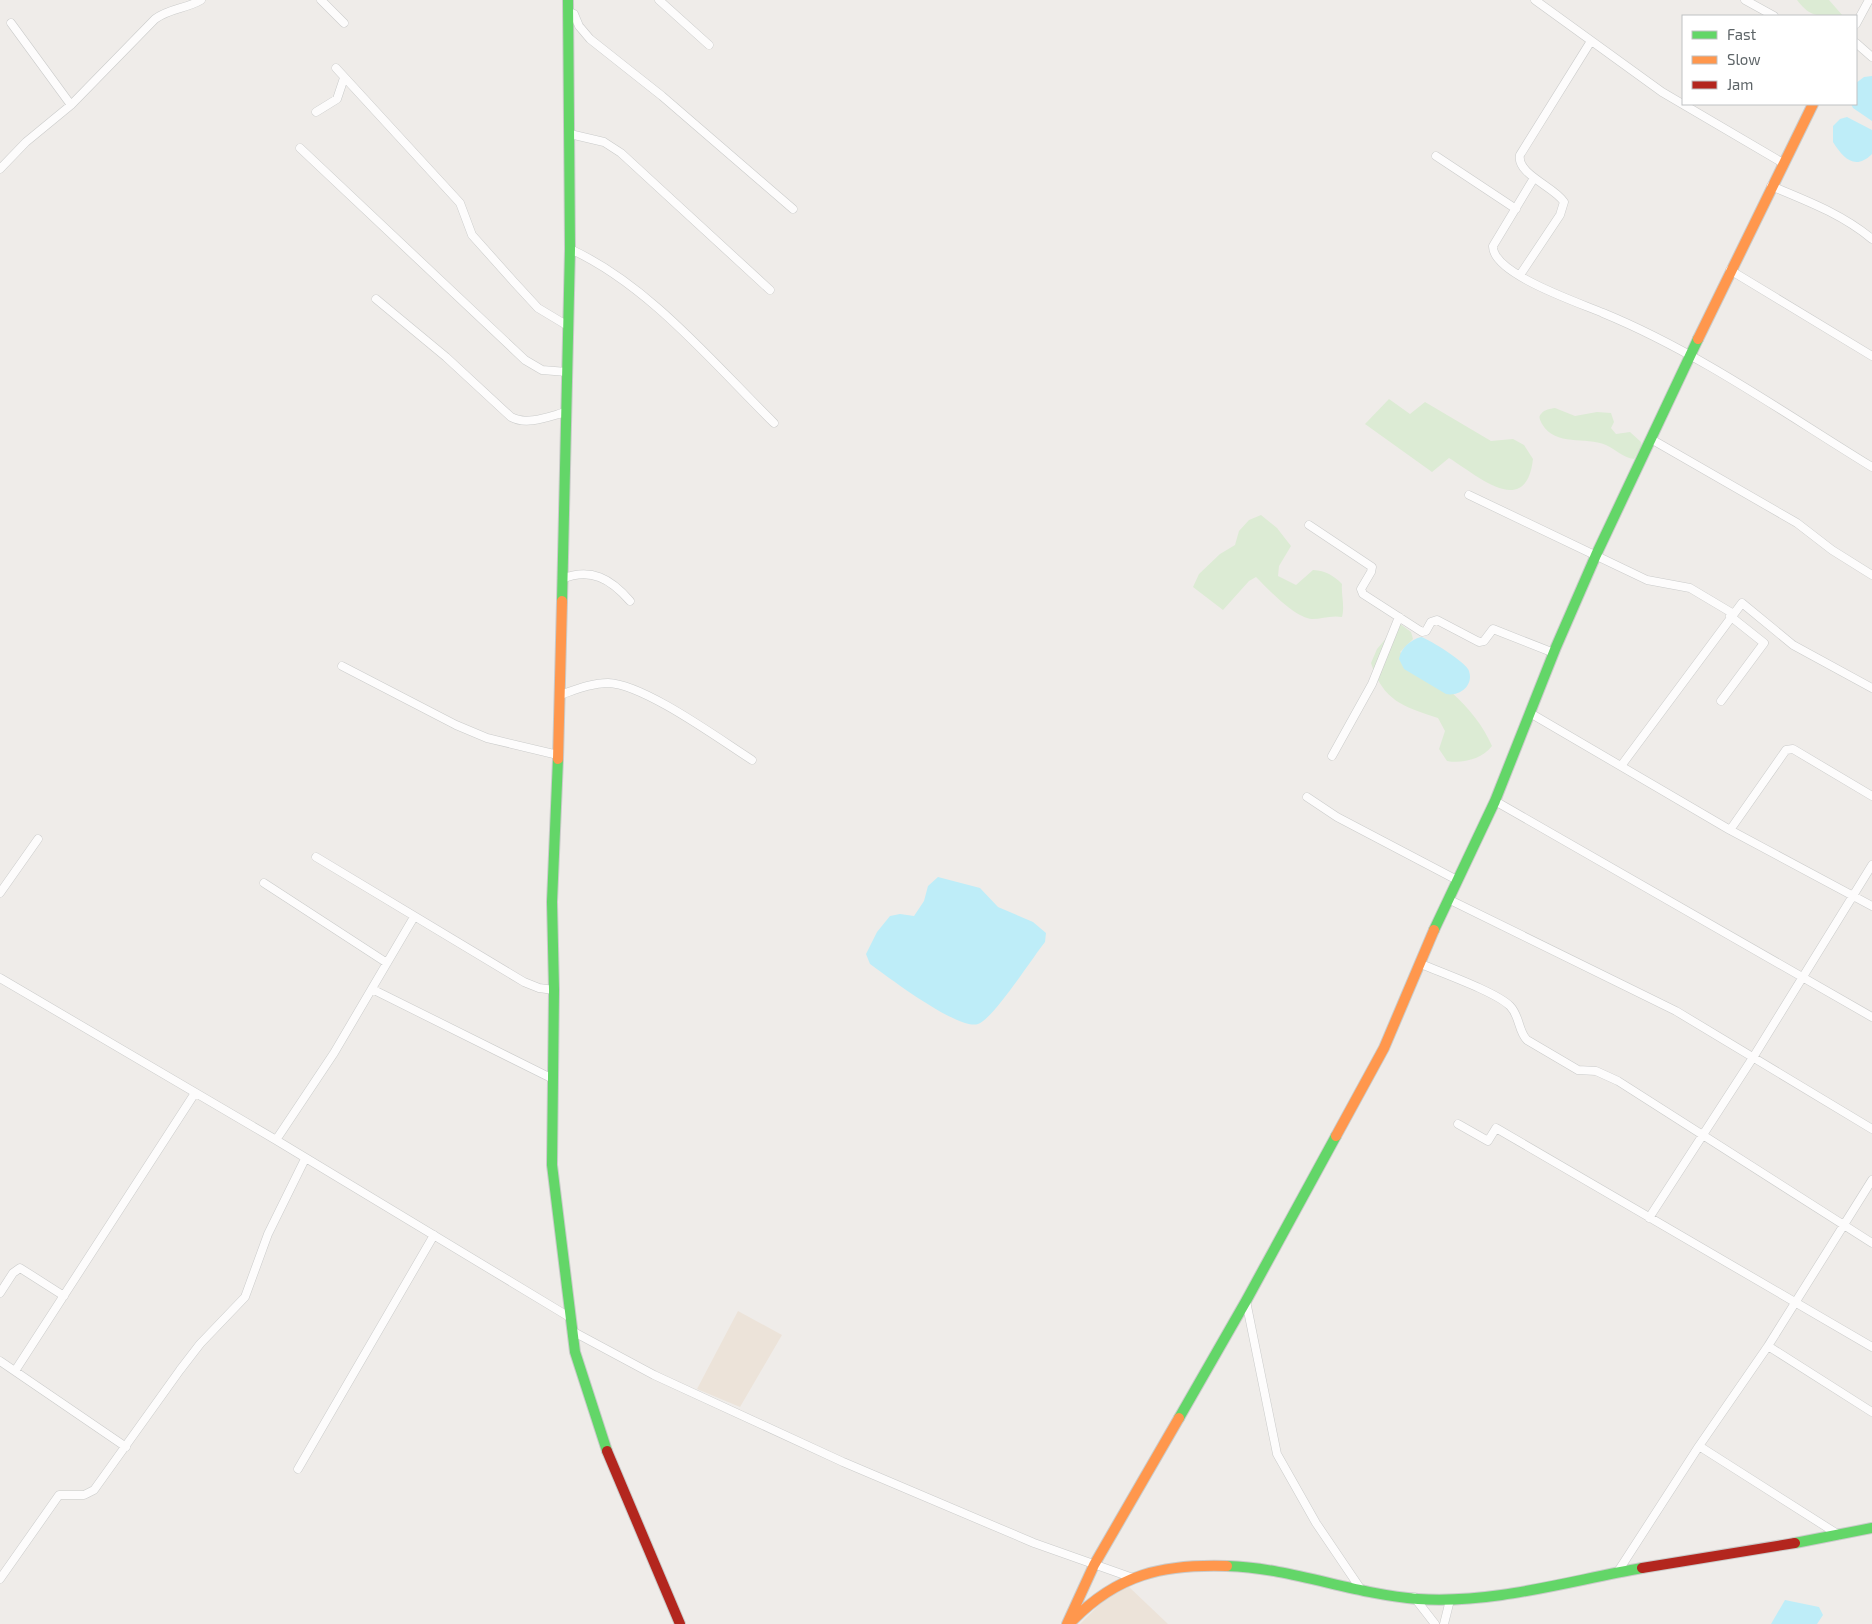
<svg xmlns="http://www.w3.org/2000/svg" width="1872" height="1624" font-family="'Exo 2',sans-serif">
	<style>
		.commercial { fill: #ece3d9 }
		.green { fill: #dcebd4 }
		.water { fill: #beedf8 }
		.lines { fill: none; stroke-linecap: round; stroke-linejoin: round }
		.street-casing { stroke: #cacbca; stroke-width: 9 }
		.fast-casing { stroke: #cacbca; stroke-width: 12 }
		.slow-casing { stroke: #cacbca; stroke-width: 12 }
		.jam-casing { stroke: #cacbca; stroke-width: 12 }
		.street { stroke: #fdfcfc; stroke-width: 8 }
		.fast { stroke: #63d668; stroke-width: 10 }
		.slow { stroke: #ff974d; stroke-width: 10 }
		.jam { stroke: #b3261e; stroke-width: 10 }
	</style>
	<rect width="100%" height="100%" fill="#efece9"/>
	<path class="commercial" d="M 738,1311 L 782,1335 L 740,1407 L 697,1389 Z
		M 1128,1586 L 1168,1624 L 1080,1624 L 1106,1598 Z"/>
	<path class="green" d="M 1797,0 L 1829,0 L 1843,16 C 1821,16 1811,19 1797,0 Z
		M 1389,399 L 1410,414 L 1425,402 L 1491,441 L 1513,439 L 1524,445 L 1533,459 C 1526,520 1477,475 1449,458 L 1432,472 L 1365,424 Z
		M 1555,408 L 1575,416 L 1597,412 L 1611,413 L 1614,422 L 1611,428 L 1616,434 L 1630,432 L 1641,442 L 1642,446 L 1634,459 C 1624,458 1615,449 1606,445 C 1585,436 1556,447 1542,424 C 1540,420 1538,417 1541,414 C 1545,409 1550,409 1555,408 Z
		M 1261,515 L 1277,528 L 1291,546 L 1279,566 L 1278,576 L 1296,585 L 1313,570 C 1326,571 1333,575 1342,584 C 1341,595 1345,606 1342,617 C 1331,615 1322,619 1312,619 C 1295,618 1268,589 1256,577 L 1249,581 L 1223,610 L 1193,587 L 1199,574 L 1220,554 L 1235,545 L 1239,531 L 1249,520 Z
		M 1399,623 L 1411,632 L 1413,639 L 1400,652 C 1435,677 1475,706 1492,746 C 1482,759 1462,764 1447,761 L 1439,749 L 1445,731 L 1438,718 C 1404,707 1383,701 1371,663 L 1377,649 Z"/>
	<path class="water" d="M 1872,76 L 1872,121 L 1853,108 L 1851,104 L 1856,104 L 1856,83 L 1864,77 Z
		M 1847,117 L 1872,130 L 1872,154 C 1855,171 1843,158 1833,142 L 1833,126 L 1840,119 Z
		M 1421,637 C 1429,639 1467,663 1469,671 C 1474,686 1459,697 1446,694 L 1404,669 L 1399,659 C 1401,648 1410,640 1421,637 Z
		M 938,877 L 980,888 L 998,907 L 1033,922 L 1046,933 L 1045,942 C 1033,957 993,1019 978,1024 C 959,1031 888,977 870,964 L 866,954 L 877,932 L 890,916 L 900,914 L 914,916 L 924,901 L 928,886 Z
		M 1785,1600 L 1819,1607 L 1823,1615 L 1817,1624 L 1771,1624 Z"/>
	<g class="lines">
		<g class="street-casing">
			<path id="street" d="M 321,0 L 344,23
				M 659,0 L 709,45
				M 1535,0 L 1662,92 L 1783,163
				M 1745,0 L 1774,16
				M 569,12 L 574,14 L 579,26 L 590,39 L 662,96 L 793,209
				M 11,23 L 71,105
				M 1856,24 L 1869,0
				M 1856,43 L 1872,57
				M 336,68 L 460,203 L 472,235 L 514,282 L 538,308 L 568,326
				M 316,112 L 337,99 L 344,78
				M 570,134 L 604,142 L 621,153 L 770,290
				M 300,148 L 525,360 L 542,370 L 567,372
				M 1436,156 L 1516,209
				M 0,169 L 26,142 L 71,105 L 155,19 C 170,8 186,9 201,0
				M 1534,178 L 1493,246 C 1492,274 1580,303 1603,313 C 1698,352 1784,413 1872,467
				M 1771,186 C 1807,201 1842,214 1872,239
				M 570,249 C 648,284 714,364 774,423
				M 1730,270 L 1872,356
				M 1520,275 L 1560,215 L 1564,202 C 1555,187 1516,174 1520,155 L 1591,41
				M 376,299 L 446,357 L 511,417 C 527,426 550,416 566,412
				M 1651,439 L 1797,523 L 1832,550 L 1872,575
				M 1469,495 L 1647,580 L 1690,588 L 1732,613
				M 1309,525 L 1372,567 L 1371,572 L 1361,589 L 1363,594 L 1422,632 L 1426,631 L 1431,622 L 1437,620 L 1479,642 L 1484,641 L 1493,629 L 1554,653
				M 562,579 C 591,567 611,579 630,601
				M 342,666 L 456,725 L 487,738 L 558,755
				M 560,695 C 575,690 591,683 608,683 C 644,684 719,739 752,760
				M 1721,701 L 1764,643 L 1730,616
				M 1530,713 L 1730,830 L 1872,906
				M 1332,756 L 1372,684 L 1399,617
				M 1621,766 L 1742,603 L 1793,645 L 1872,688
				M 1307,797 L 1337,817 L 1457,880
				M 1495,801 L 1872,1017
				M 1730,830 L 1786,750 L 1793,749 L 1872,796
				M 316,857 L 524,982 L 539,988 L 554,990
				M 264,883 L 387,963
				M 0,893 L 38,839
				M 1448,899 L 1676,1011 L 1872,1129
				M 1421,964 C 1442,973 1496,992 1510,1006 C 1520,1016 1518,1031 1527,1040 L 1578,1070 L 1596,1071 L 1618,1081 L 1872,1243
				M 0,978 L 276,1140 L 571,1318
				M 372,989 L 553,1079
				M 1458,1124 L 1488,1141 L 1496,1128 L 1872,1347
				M 276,1140 L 334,1053 L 414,917
				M 1649,1218 L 1754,1056 L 1872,865
				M 0,1293 L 13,1273 L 20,1268 L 64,1296
				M 1246,1301 L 1277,1454 L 1316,1523 L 1360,1588
				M 572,1331 L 654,1375 L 843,1462 L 1034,1543 L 1133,1578
				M 1768,1346 L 1872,1412
				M 0,1361 L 126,1447
				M 15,1371 L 195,1093
				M 1699,1446 L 1839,1535
				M 298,1469 L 434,1235
				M 1617,1573 L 1699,1446 L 1768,1346 L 1872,1180
				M 0,1579 L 59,1495 L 84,1495 L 94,1490 L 180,1370 L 200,1344 L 245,1297 L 268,1234 L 305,1159
				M 1414,1597 L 1435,1624
				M 1444,1624 L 1450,1600"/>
		</g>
		<g class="fast-casing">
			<path id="fast" d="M 562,601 L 570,249 L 568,0
				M 558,759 L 552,902 L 554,990 L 552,1165 L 575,1352 L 607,1451
				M 1434,930 L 1495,801 L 1556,647 L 1596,555 L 1698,339
				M 1179,1418 L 1246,1301 L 1336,1136
				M 1795,1543 L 1872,1528
				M 1227,1566 C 1292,1568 1353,1594 1418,1599 C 1494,1604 1568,1581 1642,1568"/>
		</g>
		<g class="slow-casing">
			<path id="slow" d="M 1698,339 L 1813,104
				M 558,759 L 562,601
				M 1336,1136 L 1384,1048 L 1434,930
				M 1072,1621 C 1118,1574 1163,1564 1227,1566
				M 1067,1624 L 1094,1565 L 1179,1418"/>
		</g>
		<g class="jam-casing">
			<path id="jam" d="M 607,1451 L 680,1624
				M 1642,1568 L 1795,1543"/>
		</g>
		<use href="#street" class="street"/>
		<use href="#fast" class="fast"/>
		<use href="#slow" class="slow"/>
		<use href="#jam" class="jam"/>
	</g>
	<rect x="1682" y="15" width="175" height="90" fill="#ffffff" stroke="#bfc1c3"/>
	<rect x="1692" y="31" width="25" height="8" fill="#63d668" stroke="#bfc1c3"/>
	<text x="1727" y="40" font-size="15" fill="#5e6568">Fast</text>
	<rect x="1692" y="56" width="25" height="8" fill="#ff974d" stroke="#bfc1c3"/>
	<text x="1727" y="65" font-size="15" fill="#5e6568">Slow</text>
	<rect x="1692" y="81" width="25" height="8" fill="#b3261e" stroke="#bfc1c3"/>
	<text x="1727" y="90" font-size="15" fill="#5e6568">Jam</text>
</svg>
